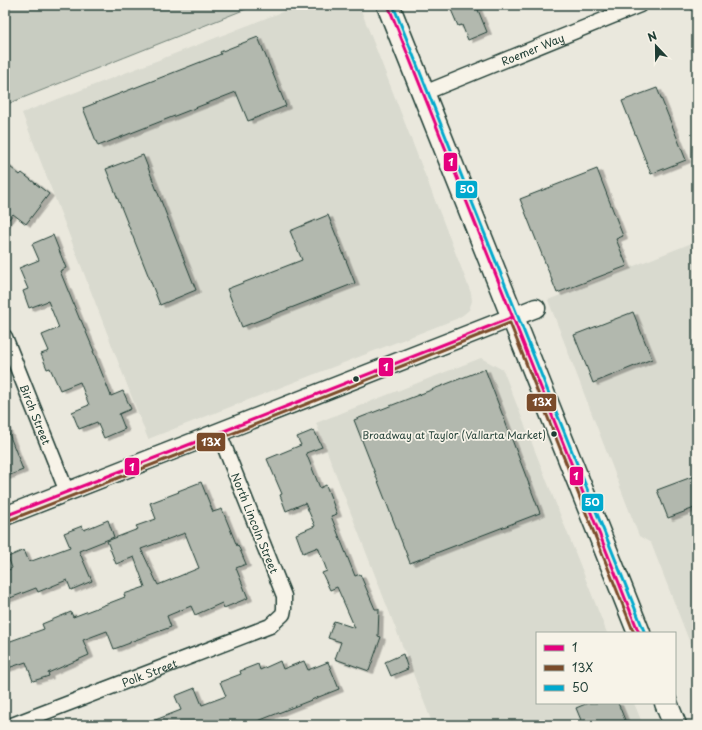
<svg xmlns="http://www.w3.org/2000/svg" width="702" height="730" font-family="'Playpen Sans',sans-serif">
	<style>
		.built { fill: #d9dacf }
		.green { fill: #c8ccc1; stroke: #74847a }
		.building { fill: #b2b8ae; stroke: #1f3d34; fill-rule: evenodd; filter: url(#shadow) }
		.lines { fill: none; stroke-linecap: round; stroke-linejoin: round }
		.minor-casing { stroke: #1f3d34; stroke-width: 17 }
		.tertiary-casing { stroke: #1f3d34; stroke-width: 21 }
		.primary-casing { stroke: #1f3d34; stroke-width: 25 }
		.minor { stroke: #f7f3e8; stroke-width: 14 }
		.tertiary { stroke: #f7f3e8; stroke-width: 18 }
		.primary { stroke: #f7f3e8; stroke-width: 22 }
		.bus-1-casing { stroke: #f7f3e8; stroke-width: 6 }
		.bus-2-casing { stroke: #f7f3e8; stroke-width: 6 }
		.bus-3-casing { stroke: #f7f3e8; stroke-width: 6 }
		.bus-1 { stroke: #e5007d; stroke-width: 3 }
		.bus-2 { stroke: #7a4b2a; stroke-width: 3 }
		.bus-3 { stroke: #00a9ce; stroke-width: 3 }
		.bus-dot { fill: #1f3d34; stroke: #f7f3e8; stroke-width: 1.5 }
		.labels { text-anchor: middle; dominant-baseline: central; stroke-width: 3.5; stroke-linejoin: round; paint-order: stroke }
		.bus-label { font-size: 10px; fill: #1f3d34; stroke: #f7f3e8; text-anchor: end }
		.street-label { font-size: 11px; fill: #1f3d34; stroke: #f7f3e8 }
		.line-badge { stroke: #f7f3e8; stroke-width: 1.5 }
		.badge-label { font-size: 11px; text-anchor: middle; font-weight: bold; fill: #fff }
	</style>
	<defs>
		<filter id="shadow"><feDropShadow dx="4.5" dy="2.5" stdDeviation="0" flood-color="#0004"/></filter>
	</defs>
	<rect width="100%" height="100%" fill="#eae8dd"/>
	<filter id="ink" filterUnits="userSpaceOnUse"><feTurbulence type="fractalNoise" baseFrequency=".025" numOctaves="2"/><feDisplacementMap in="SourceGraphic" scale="8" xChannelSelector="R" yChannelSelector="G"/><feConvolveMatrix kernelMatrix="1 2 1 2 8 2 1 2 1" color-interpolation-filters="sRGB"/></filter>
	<g filter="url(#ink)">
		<path class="built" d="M 300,5 L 359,5 L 471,293 L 472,301 L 469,310 L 463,315 L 456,319 L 148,439 L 22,113 Z
			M 697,241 L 697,661 L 651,543 L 639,536 L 548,300 Z
			M 481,358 L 503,370 L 607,633 L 537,633 L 537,703 L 634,703 L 643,725 L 433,725 L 316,423 Z"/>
		<path class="green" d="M 5,5 L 256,5 L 5,105 Z"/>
		<path class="building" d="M 449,5 L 476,5 L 487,32 L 468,40 L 462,25 L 458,26 Z
			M 258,37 L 286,106 L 248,121 L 236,92 L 98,146 L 83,108 L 221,54 L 220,52 Z
			M 657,88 L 686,160 L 651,174 L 622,101 Z
			M 143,155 L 196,290 L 160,305 L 106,169 Z
			M 5,163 L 20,175 L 22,173 L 49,194 L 26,224 L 13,214 L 5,224 Z
			M 597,169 L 623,236 L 616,239 L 627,266 L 557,293 L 520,199 Z
			M 328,215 L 355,283 L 242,327 L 227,289 L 302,260 L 290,231 Z
			M 53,235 L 66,268 L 60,271 L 80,320 L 81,320 L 94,351 L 93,351 L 111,396 L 123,391 L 131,409 L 119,414 L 125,429 L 104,438 L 97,422 L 79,429 L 72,412 L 89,405 L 80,382 L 60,390 L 50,368 L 47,369 L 41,354 L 49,351 L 42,335 L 59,328 L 48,301 L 29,308 L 23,291 L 28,289 L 19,268 L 39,260 L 32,244 Z
			M 633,312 L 652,359 L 593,383 L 574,335 Z
			M 485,369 L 540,513 L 410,563 L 354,420 Z
			M 5,426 L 6,426 L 23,470 L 5,477 Z
			M 314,430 L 322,447 L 306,453 L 320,488 L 326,485 L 337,514 L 331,516 L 355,576 L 360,574 L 375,609 L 379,609 L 378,636 L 381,637 L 369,671 L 335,659 L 341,642 L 328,638 L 334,621 L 355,628 L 337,587 L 330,590 L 322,573 L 327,571 L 318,547 L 303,553 L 296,534 L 315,526 L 305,503 L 286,511 L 280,495 L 282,494 L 267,459 L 301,445 L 297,437 Z
			M 697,475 L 697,507 L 668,518 L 657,490 Z
			M 201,482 L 213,512 L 222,509 L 237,546 L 238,545 L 246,564 L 236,568 L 248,598 L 224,608 L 222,603 L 195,615 L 191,606 L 167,616 L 171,627 L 130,642 L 130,643 L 114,649 L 107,631 L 83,640 L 89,655 L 48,673 L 49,676 L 33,681 L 26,662 L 5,669 L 5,643 L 44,629 L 42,624 L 71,612 L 73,617 L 125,597 L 124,594 L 145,587 L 134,557 L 116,564 L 107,541 L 138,529 L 136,526 L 156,519 L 150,503 L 179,492 L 178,491 ZM 185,533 L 199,568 L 158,585 L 141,549 Z
			M 108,520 L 114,537 L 79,551 L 92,581 L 71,590 L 67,580 L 38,592 L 36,588 L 5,600 L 5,572 L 12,568 L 8,557 L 24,550 L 29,562 L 70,547 L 64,533 L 82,526 L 84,530 Z
			M 403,654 L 408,669 L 391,676 L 385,662 Z
			M 280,661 L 283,669 L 304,661 L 308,670 L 328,662 L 339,689 L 248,725 L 145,725 L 145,724 L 181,710 L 175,696 L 195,688 L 202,705 L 226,696 L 220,682 L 241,674 L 240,671 L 258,664 L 260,670 Z
			M 588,703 L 618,703 L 627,725 L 583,725 L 576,708 Z"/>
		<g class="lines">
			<g class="minor-casing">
				<g id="minor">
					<path id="s1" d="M 424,93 L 640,5"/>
					<path id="s2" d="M 5,337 L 67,492"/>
					<path id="s3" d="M 12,725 L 270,626 L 283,614 L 284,609 L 284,596 L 219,433"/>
				</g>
			</g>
			<g class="tertiary-casing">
				<path id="tertiary" d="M 5,516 L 536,308"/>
			</g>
			<g class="primary-casing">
				<path id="primary" d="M 388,5 L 639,633
					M 666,703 L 675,725"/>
			</g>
			<use href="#minor" class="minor"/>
			<use href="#tertiary" class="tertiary"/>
			<use href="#primary" class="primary"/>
			<g class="bus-1-casing">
				<path id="bus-1" d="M 388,5 L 639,633
					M 5,516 L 219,433 L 513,317"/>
			</g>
			<g class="bus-2-casing">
				<path id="bus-2" d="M 7,521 L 221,438 L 510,323 L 634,633"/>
			</g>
			<g class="bus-3-casing">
				<path id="bus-3" d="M 393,5 L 644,631"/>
			</g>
			<use href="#bus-1" class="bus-1"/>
			<use href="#bus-2" class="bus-2"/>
			<use href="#bus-3" class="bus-3"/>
		</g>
	</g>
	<g class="bus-dot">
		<circle cx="356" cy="379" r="3.5"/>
		<circle cx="554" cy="434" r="3.5"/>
	</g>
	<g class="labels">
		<g class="bus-label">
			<text x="546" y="434">Broadway at Taylor (Vallarta Market)</text>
		</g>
		<g class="street-label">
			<text stroke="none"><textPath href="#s1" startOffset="117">Roemer Way</textPath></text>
			<text stroke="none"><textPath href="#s2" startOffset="83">Birch Street</textPath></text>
			<text transform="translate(255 523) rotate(68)">North Lincoln Street</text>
			<text stroke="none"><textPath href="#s3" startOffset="147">Polk Street</textPath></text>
		</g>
	</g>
	<g class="line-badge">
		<rect x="443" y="152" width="15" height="20" rx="4" fill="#e5007d"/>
		<rect x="455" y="180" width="23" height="19" rx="4" fill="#00a9ce"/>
		<rect x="378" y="357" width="16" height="20" rx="4" fill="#e5007d"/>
		<rect x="526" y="393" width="31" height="19" rx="4" fill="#7a4b2a"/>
		<rect x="196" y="432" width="30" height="20" rx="4" fill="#7a4b2a"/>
		<rect x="124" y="457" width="16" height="19" rx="4" fill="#e5007d"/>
		<rect x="569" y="466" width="15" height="20" rx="4" fill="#e5007d"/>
		<rect x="581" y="493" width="23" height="19" rx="4" fill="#00a9ce"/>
	</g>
	<g class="badge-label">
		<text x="451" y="166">1</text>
		<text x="467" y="193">50</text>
		<text x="386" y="371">1</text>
		<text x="542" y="406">13X</text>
		<text x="211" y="446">13X</text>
		<text x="132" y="471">1</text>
		<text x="576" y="480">1</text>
		<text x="592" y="506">50</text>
	</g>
	<rect width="702" height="730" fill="none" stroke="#f7f3e8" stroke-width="20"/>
	<rect x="10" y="10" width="682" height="710" fill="none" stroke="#1f3d34" stroke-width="1.5" filter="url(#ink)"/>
	<rect x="536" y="632" width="140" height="72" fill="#f7f3e8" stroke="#a1aaa0"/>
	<rect x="544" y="645" width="20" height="6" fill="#e5007d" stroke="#a1aaa0"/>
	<text x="572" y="652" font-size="12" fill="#1f3d34">1</text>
	<rect x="544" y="665" width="20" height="6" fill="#7a4b2a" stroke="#a1aaa0"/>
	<text x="572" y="672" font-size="12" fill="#1f3d34">13X</text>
	<rect x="544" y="685" width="20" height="6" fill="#00a9ce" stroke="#a1aaa0"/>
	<text x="572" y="692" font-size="12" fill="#1f3d34">50</text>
	<g transform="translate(656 46) rotate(338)" stroke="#f7f3e8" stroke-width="3" paint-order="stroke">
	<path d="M0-3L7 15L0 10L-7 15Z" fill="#1f3d34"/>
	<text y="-6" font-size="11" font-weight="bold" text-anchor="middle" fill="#1f3d34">N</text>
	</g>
</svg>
